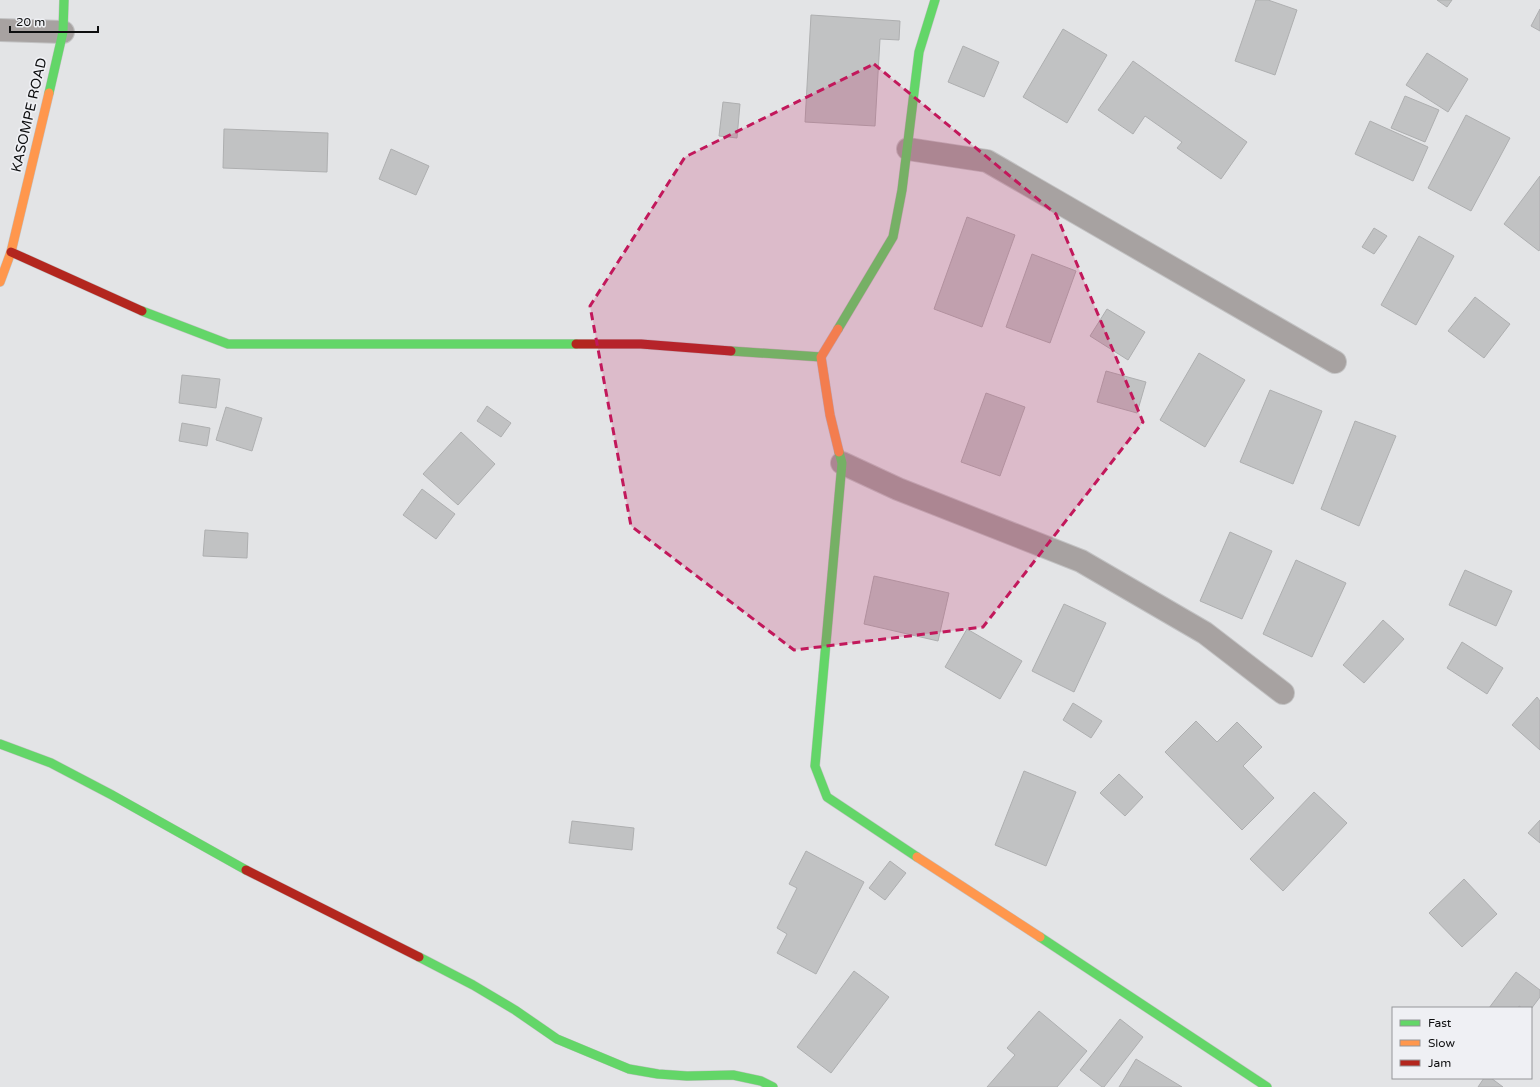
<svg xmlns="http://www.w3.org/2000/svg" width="1540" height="1087" font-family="'Varela Round',sans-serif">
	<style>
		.building { fill: #c1c2c3; stroke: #aeafb0 }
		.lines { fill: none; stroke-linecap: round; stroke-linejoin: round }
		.street-casing { stroke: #c2c2c3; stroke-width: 24 }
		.fast-casing { stroke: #c2c2c3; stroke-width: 10 }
		.slow-casing { stroke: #c2c2c3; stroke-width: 10 }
		.jam-casing { stroke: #c2c2c3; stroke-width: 10 }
		.street { stroke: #a7a2a1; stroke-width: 22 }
		.fast { stroke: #63d668; stroke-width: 9 }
		.slow { stroke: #ff974d; stroke-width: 9 }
		.jam { stroke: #b3261e; stroke-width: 9 }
		.marked { fill: #c2185b; fill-opacity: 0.2; stroke: #c2185b; stroke-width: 3; stroke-dasharray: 8 5; stroke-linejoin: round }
		.labels { text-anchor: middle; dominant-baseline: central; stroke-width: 3.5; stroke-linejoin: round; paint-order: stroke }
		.street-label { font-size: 14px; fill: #0e0f10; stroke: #eff0f4 }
	</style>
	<rect width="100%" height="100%" fill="#e3e4e6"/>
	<path class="building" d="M 1256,0 L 1268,0 L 1297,10 L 1275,75 L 1235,61 Z
		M 1437,0 L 1452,0 L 1447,7 Z
		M 1540,9 L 1540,31 L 1531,26 Z
		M 811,15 L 900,21 L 899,40 L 880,39 L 875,126 L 805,122 Z
		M 1063,29 L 1107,55 L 1067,123 L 1023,97 Z
		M 963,46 L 999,62 L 984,97 L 948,82 Z
		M 1427,53 L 1468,79 L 1448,112 L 1406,85 Z
		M 1133,61 L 1247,142 L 1221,179 L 1177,148 L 1182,142 L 1145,116 L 1133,134 L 1098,110 Z
		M 1405,96 L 1439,110 L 1425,142 L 1391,128 Z
		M 723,102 L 740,104 L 737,138 L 719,136 Z
		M 1466,115 L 1510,138 L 1471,211 L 1428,188 Z
		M 1370,121 L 1428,147 L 1413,181 L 1355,154 Z
		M 224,129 L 328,133 L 327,172 L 223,168 Z
		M 391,149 L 429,166 L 416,195 L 379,179 Z
		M 1540,176 L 1540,249 L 1539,251 L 1504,224 Z
		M 967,217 L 1015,235 L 982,327 L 934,309 Z
		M 1374,228 L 1387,236 L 1374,254 L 1362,247 Z
		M 1419,236 L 1454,256 L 1416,325 L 1381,305 Z
		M 1032,254 L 1076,271 L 1050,343 L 1006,327 Z
		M 1475,297 L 1510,324 L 1484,358 L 1448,331 Z
		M 1107,309 L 1145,332 L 1128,360 L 1090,336 Z
		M 1199,353 L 1245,380 L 1205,447 L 1160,420 Z
		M 1106,371 L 1146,382 L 1137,413 L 1097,402 Z
		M 182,375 L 220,379 L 216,408 L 179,403 Z
		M 1270,390 L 1322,411 L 1293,484 L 1240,462 Z
		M 986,393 L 1025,407 L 1000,476 L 961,462 Z
		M 487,406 L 511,423 L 501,437 L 477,421 Z
		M 226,407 L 262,418 L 252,451 L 216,440 Z
		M 1355,421 L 1396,436 L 1359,526 L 1321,509 Z
		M 182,423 L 210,428 L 207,446 L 179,441 Z
		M 461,432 L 495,464 L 458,505 L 423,474 Z
		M 422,489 L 455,514 L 436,539 L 403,515 Z
		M 205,530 L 248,533 L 247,558 L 203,556 Z
		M 1230,532 L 1272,551 L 1242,619 L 1200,601 Z
		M 1296,560 L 1346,583 L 1312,657 L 1263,634 Z
		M 1465,570 L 1512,591 L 1496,626 L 1449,605 Z
		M 874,576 L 949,593 L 938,641 L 864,624 Z
		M 1064,604 L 1106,623 L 1074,692 L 1032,671 Z
		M 1383,620 L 1404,639 L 1364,683 L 1343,665 Z
		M 967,629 L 1022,661 L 1000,699 L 945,667 Z
		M 1462,642 L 1503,668 L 1487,694 L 1447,668 Z
		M 1537,697 L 1540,701 L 1540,750 L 1512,725 Z
		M 1073,703 L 1102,721 L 1091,738 L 1063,720 Z
		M 1196,721 L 1217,742 L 1237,722 L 1262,747 L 1243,766 L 1274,798 L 1242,830 L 1165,752 Z
		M 1024,771 L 1076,792 L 1046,866 L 995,845 Z
		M 1119,774 L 1143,797 L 1125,816 L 1100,793 Z
		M 1314,792 L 1347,823 L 1283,891 L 1250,859 Z
		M 1540,820 L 1540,843 L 1528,833 Z
		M 572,821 L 634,828 L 632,850 L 569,843 Z
		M 806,851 L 864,882 L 816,974 L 777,953 L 787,934 L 777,928 L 797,888 L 789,884 Z
		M 890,861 L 906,873 L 885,900 L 869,888 Z
		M 1464,879 L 1497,914 L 1462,947 L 1429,913 Z
		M 854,971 L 889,997 L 831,1073 L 797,1047 Z
		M 1516,972 L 1540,990 L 1540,997 L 1531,1009 L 1531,1008 L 1522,1008 L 1519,1006 L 1518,1008 L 1489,1008 Z
		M 1039,1011 L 1087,1051 L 1057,1087 L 987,1087 L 1015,1055 L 1007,1048 Z
		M 1120,1019 L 1143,1037 L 1104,1087 L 1102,1087 L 1080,1070 Z
		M 1136,1059 L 1182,1087 L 1119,1087 Z
		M 1484,1078 L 1491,1078 L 1503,1087 L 1478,1087 Z"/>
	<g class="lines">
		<g class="street-casing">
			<path id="street" d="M 0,30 L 63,32
				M 908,149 L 987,161 L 1335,362
				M 842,463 L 898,489 L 1081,561 L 1205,633 L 1283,693"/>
		</g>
		<g class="fast-casing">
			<path id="fast" d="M 49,93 L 63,32 L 64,0
				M 142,311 L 228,344 L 576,344
				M 838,329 L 893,237 L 902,190 L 919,52 L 935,0
				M 731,351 L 821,357
				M 839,452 L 842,463 L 815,766 L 827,797 L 917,857
				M 0,744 L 51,763 L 112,795 L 246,870
				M 1040,937 L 1267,1087
				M 419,957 L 473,985 L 515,1010 L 557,1039 L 629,1069 L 658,1074 L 687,1076 L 733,1075 L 761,1081 L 773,1087"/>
		</g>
		<g class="slow-casing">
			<path id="slow" d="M 0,282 L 11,252 L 49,93
				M 838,329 L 821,357 L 830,415 L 839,452
				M 917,857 L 1040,937"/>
		</g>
		<g class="jam-casing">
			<path id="jam" d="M 11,252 L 142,311
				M 576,344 L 641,344 L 731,351
				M 246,870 L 419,957"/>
		</g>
		<use href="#street" class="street"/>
		<use href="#fast" class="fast"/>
		<use href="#slow" class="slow"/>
		<use href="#jam" class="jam"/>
	</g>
	<path class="marked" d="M 874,64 L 1056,214 L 1143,422 L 983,627 L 794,650 L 631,526 L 590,306 L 685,157 Z"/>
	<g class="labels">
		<g class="street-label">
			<text transform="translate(29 115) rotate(-77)">KASOMPE ROAD</text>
		</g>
	</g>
	<rect x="1392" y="1007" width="140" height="72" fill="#eff0f4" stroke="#959699"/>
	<rect x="1400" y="1020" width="20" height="6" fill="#63d668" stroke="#959699"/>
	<text x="1428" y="1027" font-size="12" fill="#0e0f10">Fast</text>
	<rect x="1400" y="1040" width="20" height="6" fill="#ff974d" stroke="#959699"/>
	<text x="1428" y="1047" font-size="12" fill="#0e0f10">Slow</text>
	<rect x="1400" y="1060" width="20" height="6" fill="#b3261e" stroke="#959699"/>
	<text x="1428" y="1067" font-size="12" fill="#0e0f10">Jam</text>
	<path d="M10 26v6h88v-6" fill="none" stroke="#0e0f10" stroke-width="2"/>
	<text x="16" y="26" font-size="12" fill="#0e0f10" stroke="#eff0f4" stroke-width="3" paint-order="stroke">20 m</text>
</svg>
